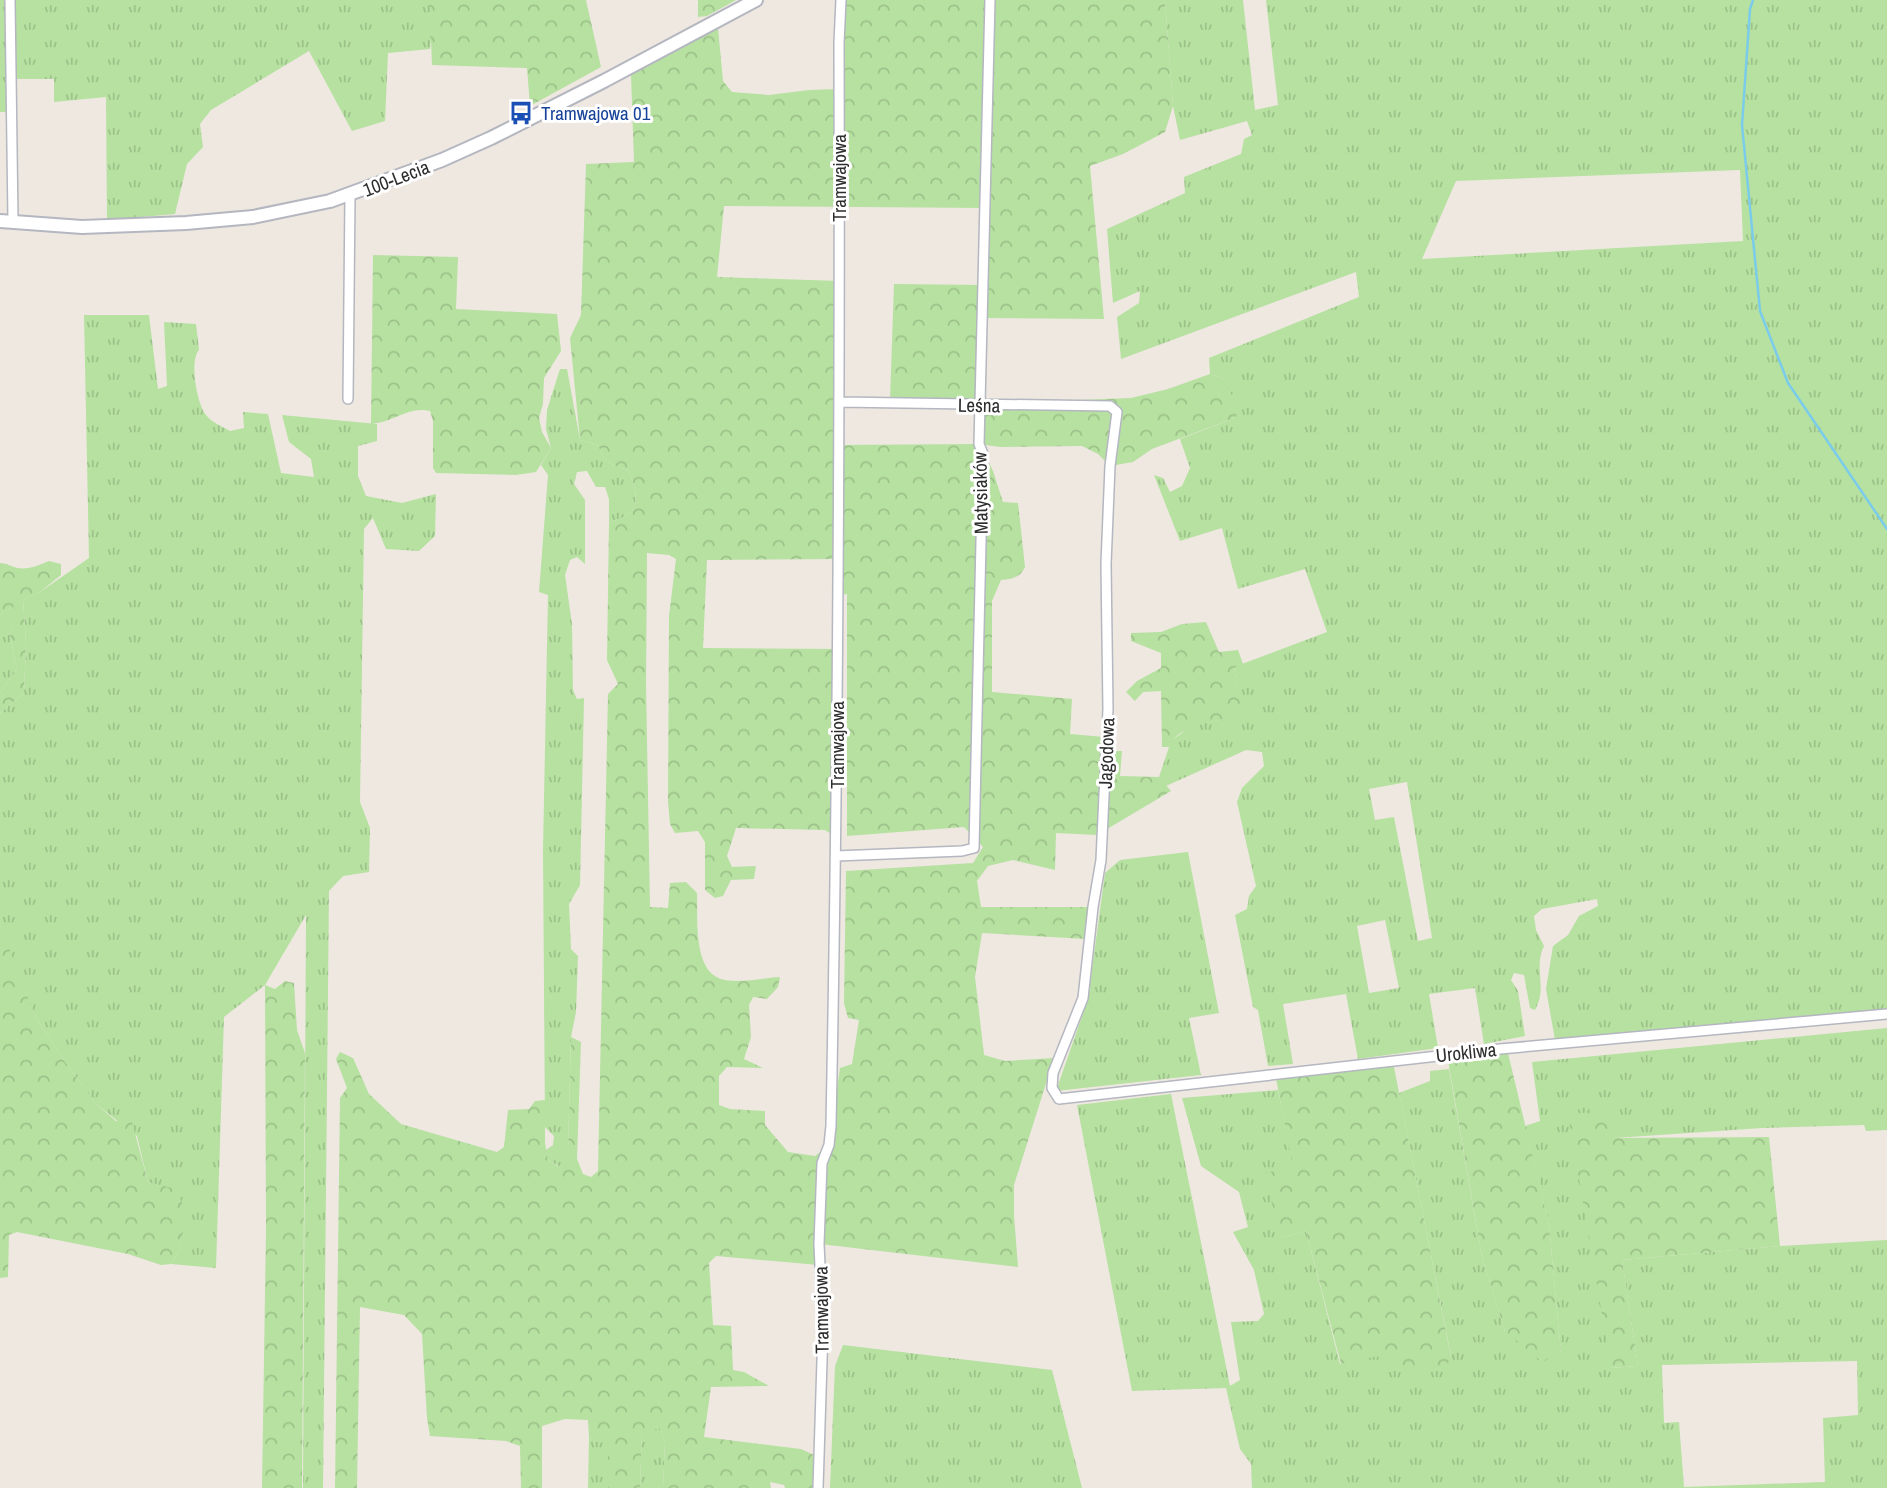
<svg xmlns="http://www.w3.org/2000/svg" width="1887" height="1488" font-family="'Archivo Narrow',sans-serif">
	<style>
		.grass { fill: url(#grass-tufts); fill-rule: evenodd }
		.forest { fill: url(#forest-crowns); fill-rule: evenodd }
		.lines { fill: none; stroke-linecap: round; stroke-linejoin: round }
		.stream { stroke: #7accea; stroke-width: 2.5 }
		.street-casing { stroke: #b4b7c0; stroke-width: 12 }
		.secondary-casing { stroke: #b4b7c0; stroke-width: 16 }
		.street { stroke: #fff; stroke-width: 9 }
		.secondary { stroke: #fff; stroke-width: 12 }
		.labels { text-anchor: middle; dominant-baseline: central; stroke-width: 6; stroke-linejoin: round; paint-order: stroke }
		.transit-label { font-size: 19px; fill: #164399; stroke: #fff; text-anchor: start }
		.street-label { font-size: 19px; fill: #2d2d2d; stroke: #fff }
	</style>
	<defs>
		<pattern id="grass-tufts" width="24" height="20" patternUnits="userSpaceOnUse" patternTransform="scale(1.75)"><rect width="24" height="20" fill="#b6e1a0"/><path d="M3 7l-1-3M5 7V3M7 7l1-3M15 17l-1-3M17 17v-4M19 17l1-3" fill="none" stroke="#9dc18a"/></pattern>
		<pattern id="forest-crowns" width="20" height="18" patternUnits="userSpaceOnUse" patternTransform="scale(1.75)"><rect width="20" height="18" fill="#b6e1a0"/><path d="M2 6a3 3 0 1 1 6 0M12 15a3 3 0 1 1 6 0" fill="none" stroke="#9dc18a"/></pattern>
	</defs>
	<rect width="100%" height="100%" fill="#eee8e1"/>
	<path class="grass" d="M 0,0 L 430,0 L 430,13 L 425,23 L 431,39 L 430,49 L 388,53 L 385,121 L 352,131 L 309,51 L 211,110 L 200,124 L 203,147 L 187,164 L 175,214 L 107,220 L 106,97 L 54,102 L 54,79 L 15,79 L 13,112 L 0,112 Z
		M 1165,0 L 1243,0 L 1255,110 L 1278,105 L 1266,0 L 1887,0 L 1887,1009 L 1555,1040 L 1546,989 L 1553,946 L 1568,935 L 1579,916 L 1598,906 L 1597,899 L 1542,909 L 1534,916 L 1536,930 L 1544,946 C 1533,968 1548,987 1535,1010 L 1530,1008 L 1524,975 L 1514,973 L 1511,980 L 1518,991 L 1525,1036 L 1484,1044 L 1475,988 L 1429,994 L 1438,1048 L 1358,1059 L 1346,994 L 1283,1004 L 1293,1064 L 1268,1066 L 1258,1010 L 1253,1007 L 1235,915 L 1247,909 L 1249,896 L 1256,886 L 1237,802 L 1242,788 L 1264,766 L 1262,752 L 1246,750 L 1166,786 L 1159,777 L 1171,741 L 1191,726 L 1242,715 L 1234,667 L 1327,632 L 1305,569 L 1238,589 L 1222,528 L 1180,541 L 1154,475 L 1163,478 L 1170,492 L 1182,486 L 1190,468 L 1180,439 L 1237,417 L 1222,378 L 1210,374 L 1209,358 L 1359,297 L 1356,272 L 1121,359 L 1117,317 L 1139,303 L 1140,291 L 1113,303 L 1107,229 L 1185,193 L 1184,177 L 1241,154 L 1244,139 L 1252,135 L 1247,121 L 1180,140 L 1173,106 ZM 1740,170 L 1743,241 L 1422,259 L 1456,181 ZM 1407,782 L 1432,938 L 1418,941 L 1394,817 L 1375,820 L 1369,789 ZM 1385,920 L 1399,988 L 1369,993 L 1357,926 Z
		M 84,315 L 149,315 L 158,389 L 167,386 L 164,322 L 196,324 L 199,350 C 189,361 197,404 206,415 C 211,422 223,427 230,431 L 244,428 L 243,412 L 268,414 L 281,473 L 314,477 L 311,459 L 289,442 L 282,415 L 377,424 L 377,441 L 358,446 L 358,476 L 366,496 L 402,503 L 436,494 L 435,536 L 419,551 L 386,549 L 373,518 L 364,529 L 360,802 L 370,828 L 369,872 L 343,876 L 329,891 L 323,1488 L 303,1488 L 306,915 L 265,985 L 224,1017 L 216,1268 L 171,1264 L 180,1250 L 183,1205 L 160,1186 L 148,1182 L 137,1136 L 96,1104 L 65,1062 L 35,1016 L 5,942 L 0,925 L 0,713 L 24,693 L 26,644 L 23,600 L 40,592 L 89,558 Z
		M 560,369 L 567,369 L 580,440 L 598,445 C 604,462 611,465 628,470 C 634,482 641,502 630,513 C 625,518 615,520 609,523 L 609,499 L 605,487 L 596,487 L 587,471 L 577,472 L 574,484 L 585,500 L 585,564 L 577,557 L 570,560 L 565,575 L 572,624 L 573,690 L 577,699 L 584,698 L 580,885 L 569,904 L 571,949 L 578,956 L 576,1012 L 571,1037 L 568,1149 L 560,1167 L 548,1160 L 546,1150 L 553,1145 L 554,1136 L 545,1127 L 543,850 L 548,595 L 539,592 L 548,475 L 541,465 L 551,448 L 546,429 L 547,410 Z
		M 16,604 L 10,635 L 17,669 L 0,693 L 0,617 L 3,612 Z
		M 1188,852 L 1219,1013 L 1189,1018 L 1201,1075 L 1056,1091 L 1088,999 L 1105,873 L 1120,860 Z
		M 1887,1028 L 1887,1130 L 1866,1131 L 1864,1125 L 1762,1128 L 1615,1138 L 1612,1368 L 1638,1366 L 1622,1260 L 1780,1246 L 1887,1240 L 1887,1488 L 1252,1488 L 1251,1464 L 1240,1449 L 1226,1388 L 1132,1391 L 1077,1105 L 1171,1094 L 1230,1386 L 1240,1380 L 1231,1322 L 1258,1321 L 1264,1314 L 1254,1270 L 1233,1232 L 1248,1227 L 1239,1192 L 1201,1166 L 1182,1098 L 1278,1090 L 1294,1167 L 1280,1238 L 1306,1231 L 1340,1364 L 1378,1355 L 1451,1356 L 1399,1093 L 1430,1081 L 1430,1071 L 1449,1069 L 1482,1257 L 1505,1331 L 1561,1353 L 1549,1225 L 1525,1126 L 1540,1121 L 1532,1062 ZM 1857,1361 L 1858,1415 L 1823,1418 L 1825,1482 L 1684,1487 L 1679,1422 L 1664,1423 L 1662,1365 Z
		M 843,1345 L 1052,1370 L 1082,1488 L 830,1488 L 835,1366 Z
		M 660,1428 L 665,1442 L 663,1488 L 640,1488 L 642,1430 Z
		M 589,1437 L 597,1442 L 608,1442 L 608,1488 L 588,1488 Z"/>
	<path class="forest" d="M 430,0 L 586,0 L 601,67 L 530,106 L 527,68 L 432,65 L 431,39 L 424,23 L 430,13 Z
		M 698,0 L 736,0 L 707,16 L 698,17 Z
		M 841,0 L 1165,0 L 1173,106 L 1165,132 L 1123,154 L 1090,166 L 1104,319 L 982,318 L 981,404 L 1131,398 L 1168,389 L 1210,374 L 1222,378 L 1233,397 L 1237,417 L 1152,449 L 1133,462 L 1110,466 L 1098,454 L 1082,446 L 1000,447 L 980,444 L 993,471 L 1003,502 L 1018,503 L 1025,567 C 1020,578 1012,579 1001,580 L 992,601 L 992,692 L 1072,699 L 1070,734 L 1104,737 L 1103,751 L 1122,751 L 1120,776 L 1159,777 L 1171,791 L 1097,835 L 1056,833 L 1055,870 L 1013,860 L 988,866 L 977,881 L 981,907 L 1089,907 L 1086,939 L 982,933 L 975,977 L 984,1055 L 1005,1061 L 1054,1058 L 1014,1185 L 1014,1215 L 1018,1267 L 820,1244 L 819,1265 L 716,1256 L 709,1263 L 713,1325 L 731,1326 L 733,1370 L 744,1372 L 769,1386 L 711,1387 L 704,1437 L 801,1449 L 814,1455 L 813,1488 L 785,1488 L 784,1485 L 770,1482 L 771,1488 L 663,1488 L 665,1442 L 660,1428 L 642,1431 L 640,1488 L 608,1488 L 608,1443 L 597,1442 L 589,1437 L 588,1420 L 565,1419 L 542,1426 L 542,1488 L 521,1488 L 520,1446 L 506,1441 L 430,1436 L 427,1418 L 422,1334 L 404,1315 L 360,1307 L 357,1488 L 335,1488 L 340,1098 L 347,1088 L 336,1059 L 340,1052 L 353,1058 L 369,1094 L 401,1124 L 497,1152 L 504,1147 L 508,1110 L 529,1109 L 535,1101 L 545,1100 L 545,1143 L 548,1160 L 559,1167 L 568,1149 L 571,1037 L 581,1042 L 577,1159 L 583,1174 L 591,1177 L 598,1171 L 608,694 L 618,684 L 607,660 L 609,523 C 615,520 625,518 630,513 C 641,502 634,482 628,470 C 611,465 604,462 598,445 L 580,440 L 570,338 L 581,315 L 586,164 L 634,162 L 631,75 L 718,28 L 723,81 L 732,92 L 769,95 L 809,90 L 839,89 ZM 724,206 L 984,208 L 982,285 L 894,284 L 890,400 L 981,404 L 979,444 L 840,445 L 840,281 L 717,277 ZM 647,553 L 669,555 L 676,559 L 669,616 L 668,802 L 670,824 L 675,833 L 698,831 L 705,842 L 705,890 L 715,898 L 723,896 L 731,880 L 754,879 L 756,866 L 732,867 L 727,856 L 736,828 L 825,830 L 836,837 L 838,649 L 703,648 L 707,560 L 838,559 L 838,595 L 847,594 L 847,836 L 964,827 L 983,847 L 973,863 L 846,871 L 844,1003 L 848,1018 L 859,1020 L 852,1064 L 840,1068 L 829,1145 L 815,1156 L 788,1152 L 765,1125 L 765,1111 L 730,1109 L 719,1105 L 719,1076 L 727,1067 L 763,1068 L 744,1059 L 751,1037 L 749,1005 L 753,997 L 767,999 L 778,987 L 780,977 C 763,978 742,983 725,980 C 692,975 698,918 697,893 L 686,882 L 670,883 L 668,908 L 650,907 L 646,684 Z
		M 373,255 L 458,257 L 456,309 L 557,314 L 561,351 L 544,378 L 543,404 L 539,418 L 542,432 L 551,448 L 536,472 L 516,475 L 436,473 L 433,468 L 433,421 L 430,411 C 408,406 392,423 371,424 Z
		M 49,561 L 61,564 L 61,575 L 40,592 L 23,600 L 26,644 L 24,693 L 0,713 L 0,693 L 17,669 L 10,635 L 15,605 L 3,612 L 0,617 L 0,563 C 8,563 11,567 18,568 C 28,570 40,565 49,561 Z
		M 1206,622 L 1219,652 L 1238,650 L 1243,664 L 1234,668 L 1243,715 C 1222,721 1177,723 1169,747 L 1162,747 L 1161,691 L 1143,692 L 1135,701 L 1126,692 L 1137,681 L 1161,668 L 1161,653 L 1131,641 L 1131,633 L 1161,632 L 1182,624 Z
		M 0,925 L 35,1016 L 65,1062 L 96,1104 L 116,1121 L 132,1122 L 148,1182 L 176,1189 L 183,1205 L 183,1221 L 180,1250 L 171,1264 L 161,1265 L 128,1254 L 17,1232 L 9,1235 L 8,1277 L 0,1278 Z
		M 285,981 L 294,983 L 297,1030 L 305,1053 L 302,1488 L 262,1488 L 266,1229 L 265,985 L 275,989 Z
		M 1507,1049 L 1549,1225 L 1561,1353 L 1542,1362 L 1505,1331 L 1482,1257 L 1447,1055 Z
		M 1393,1062 L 1451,1357 L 1444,1371 L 1384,1371 L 1378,1356 L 1341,1364 L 1306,1231 L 1280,1238 L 1265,1173 L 1293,1167 L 1275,1073 Z
		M 1608,1111 L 1615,1138 L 1769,1137 L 1780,1246 L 1622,1260 L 1638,1366 L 1611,1368 L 1568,1114 Z"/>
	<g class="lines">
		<path class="stream" d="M 1753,0 L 1750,9 L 1742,125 L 1760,311 L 1788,383 L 1887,529"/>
		<g class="street-casing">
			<path id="street" d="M 10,0 L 13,221
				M 348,399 L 350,195
				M 840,402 L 1110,406 L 1117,412 L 1110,466 L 1106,564 L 1108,709 L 1101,860 L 1093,907 L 1083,998 L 1053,1073 L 1052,1088 L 1059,1099 L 1500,1049 L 1887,1014
				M 836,856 L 962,851 L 974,848 L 983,454 L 979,444 L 990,0
				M 818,1488 L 823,1329 L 819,1244 L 822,1163 L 829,1145 L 831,1126 C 838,765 840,404 839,43 L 841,0"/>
		</g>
		<g class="secondary-casing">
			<path id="secondary" d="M 0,221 L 82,227 L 186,223 L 253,217 L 330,201 L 442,160 L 491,138 L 604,81 L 756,0"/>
		</g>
		<use href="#street" class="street"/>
		<use href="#secondary" class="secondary"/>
	</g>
	<defs>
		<g id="bus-bare" transform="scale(1.89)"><path d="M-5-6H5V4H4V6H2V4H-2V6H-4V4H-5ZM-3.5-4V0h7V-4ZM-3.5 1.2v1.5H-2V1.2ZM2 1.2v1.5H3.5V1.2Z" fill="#1a4fb4" stroke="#fff" stroke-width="2.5" paint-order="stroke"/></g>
	</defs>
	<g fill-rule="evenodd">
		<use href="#bus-bare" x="521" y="113"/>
	</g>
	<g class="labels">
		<g class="transit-label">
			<text x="541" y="113">Tramwajowa 01</text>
		</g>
		<g class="street-label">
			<text transform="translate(396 178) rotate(-21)">100-Lecia</text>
			<text transform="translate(839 178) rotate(-90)">Tramwajowa</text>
			<text transform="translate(979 405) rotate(1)">Leśna</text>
			<text transform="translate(980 493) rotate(-91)">Matysiaków</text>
			<text transform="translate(837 745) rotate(-90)">Tramwajowa</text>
			<text transform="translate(1106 753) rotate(-88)">Jagodowa</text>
			<text transform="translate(1466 1052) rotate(-6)">Urokliwa</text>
			<text transform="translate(821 1310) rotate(-91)">Tramwajowa</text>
		</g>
	</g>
</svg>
